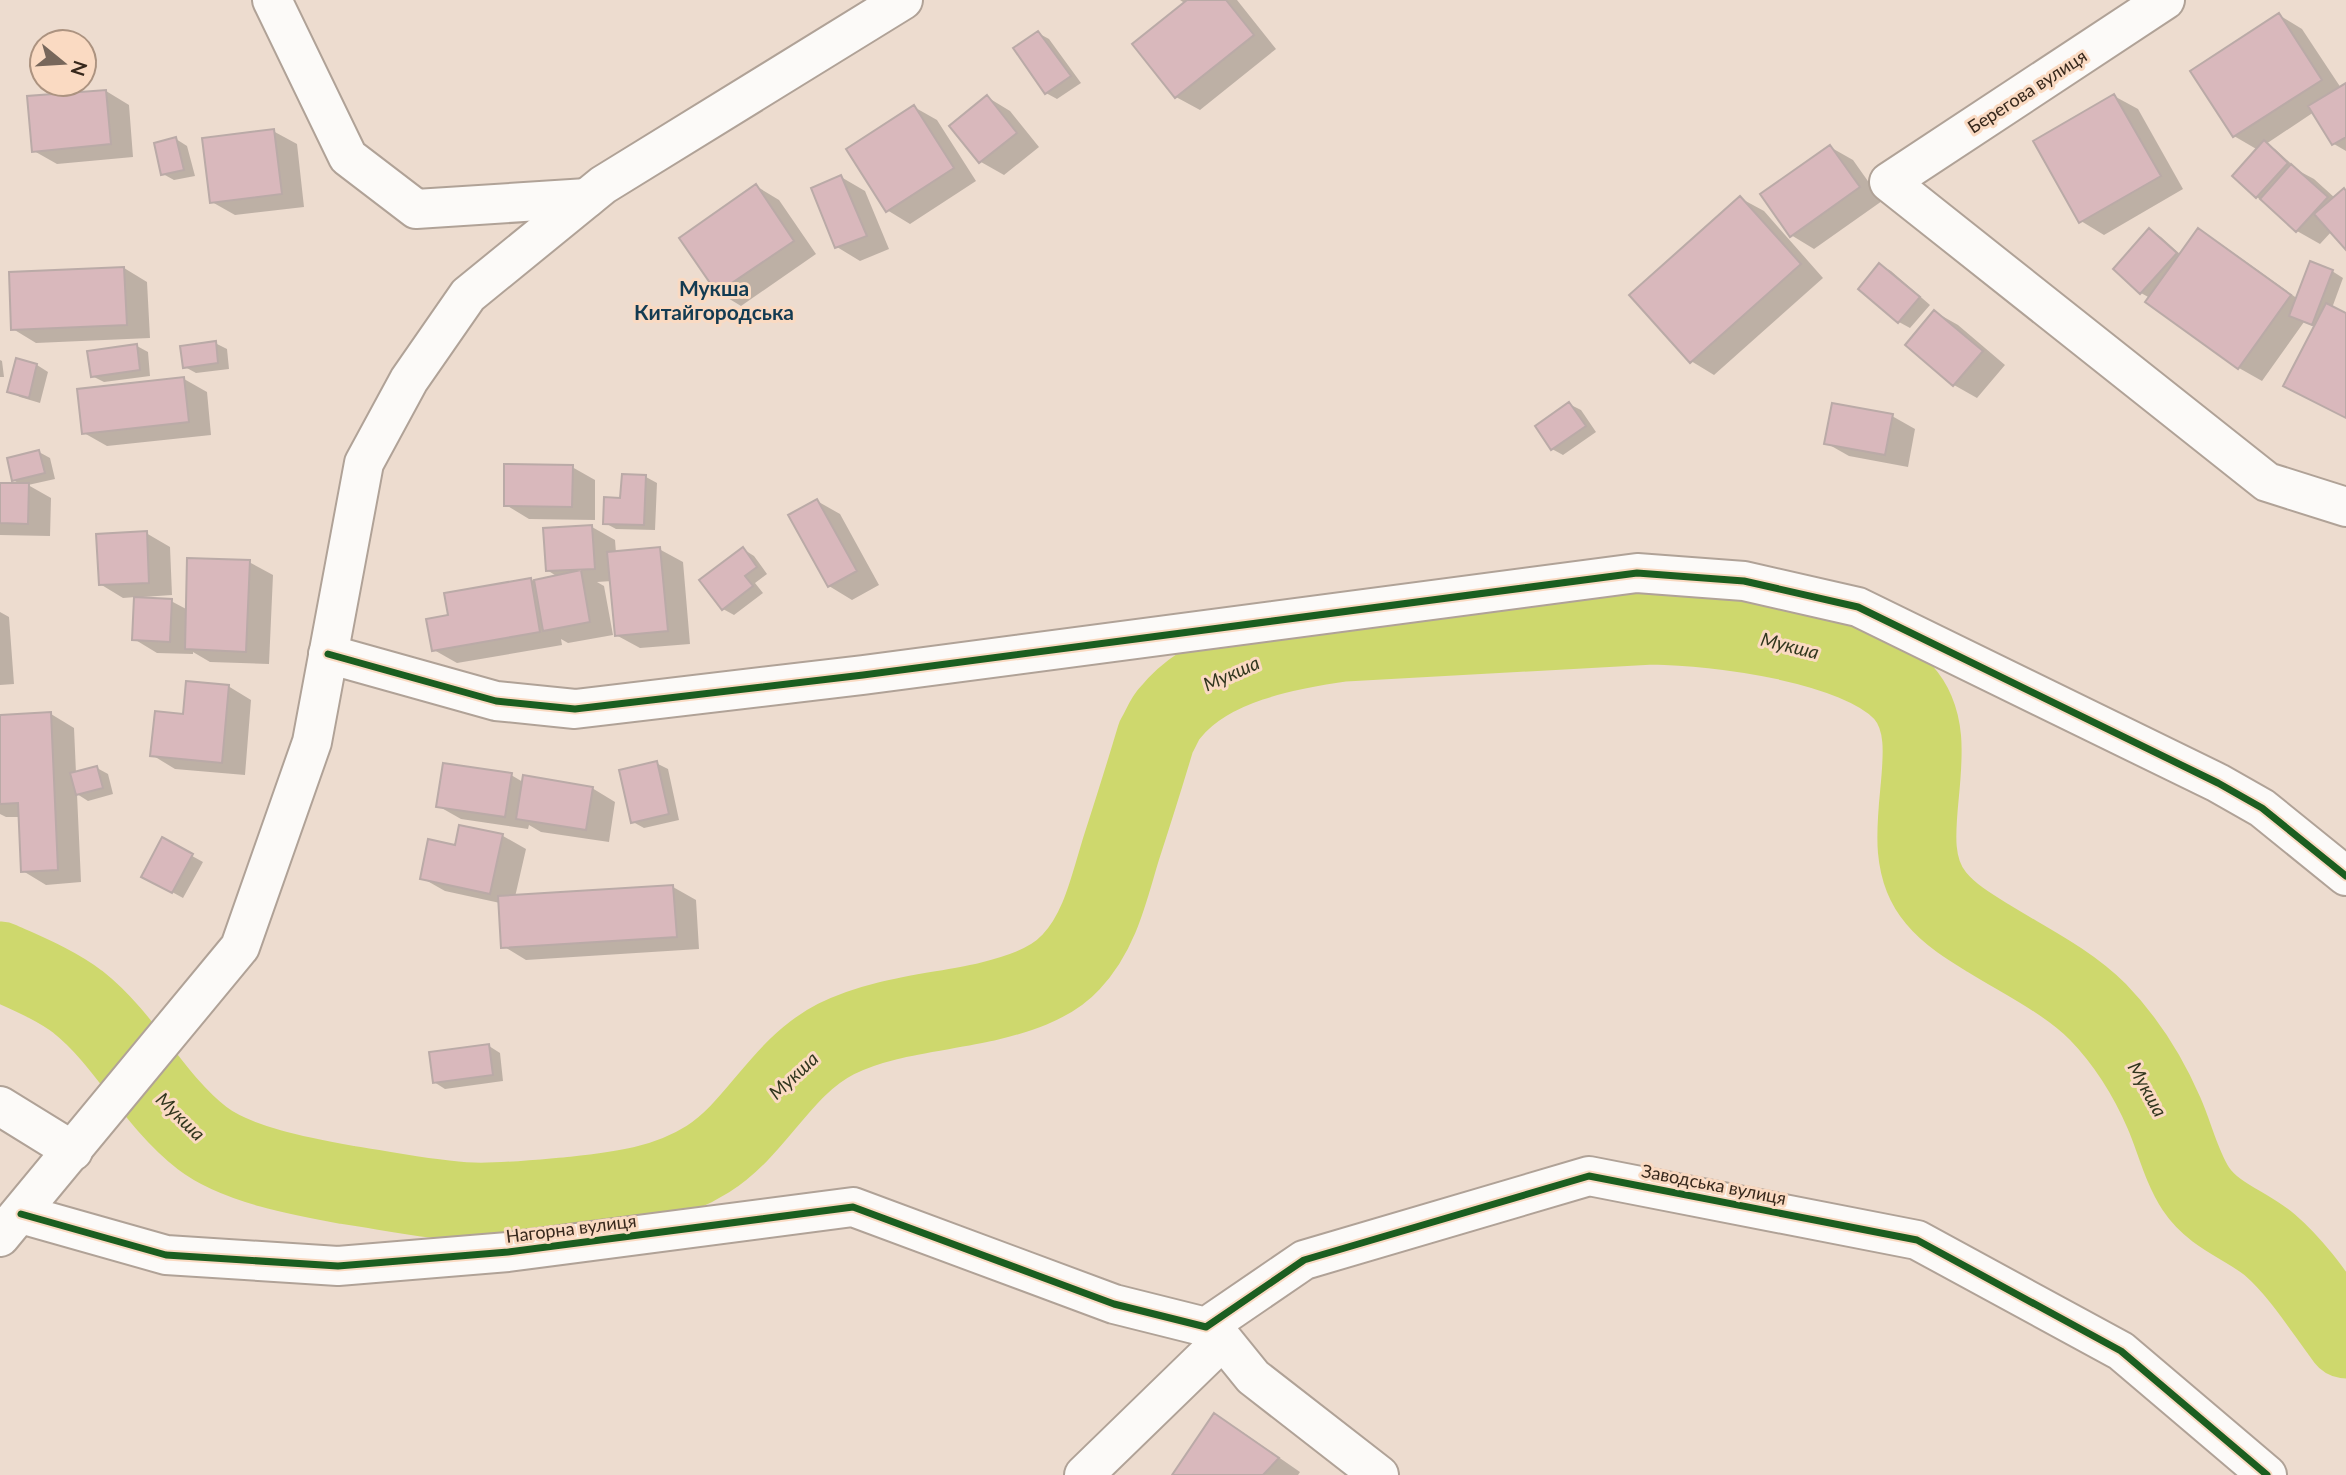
<svg xmlns="http://www.w3.org/2000/svg" width="2346" height="1475" font-family="Lato,sans-serif">
	<style>
		.shadow { fill: #0003 }
		.lines { fill: none; stroke-linecap: round; stroke-linejoin: round }
		.river { stroke: #ced86d; stroke-width: 79 }
		.building { fill: #d9b8bc; stroke: #baaaa7; stroke-width: 2 }
		.minor-casing { stroke: #b0a297; stroke-width: 42 }
		.secondary-casing { stroke: #b0a297; stroke-width: 42 }
		.minor { stroke: #fcfaf8; stroke-width: 38 }
		.secondary { stroke: #fcfaf8; stroke-width: 38 }
		.cycleway-casing { stroke: #fadac2; stroke-width: 11 }
		.cycleway { stroke: #1b5e20; stroke-width: 7 }
		.labels { text-anchor: middle; dominant-baseline: central; stroke-width: 6; stroke-linejoin: round; paint-order: stroke }
		.street-label { font-size: 18px; fill: #37281c; stroke: #fadac2 }
		.water-label { font-size: 19px; font-style: italic; fill: #31361e; stroke: #fadac2 }
		.quarter-label { font-size: 21px; font-weight: bold; fill: #133b52; stroke: #fadac2 }
	</style>
	<rect width="100%" height="100%" fill="#eddccf"/>
	<path class="shadow" d="M 1180,0 L 1237,0 L 1276,49 L 1200,110 L 1176,97 L 1186,4 Z
		M 2279,15 L 2302,29 L 2341,88 L 2346,85 L 2346,151 L 2334,144 L 2314,112 L 2266,144 L 2275,149 L 2299,171 L 2314,179 L 2335,198 L 2346,191 L 2346,248 L 2332,231 L 2320,244 L 2297,231 L 2257,197 L 2258,150 L 2234,136 Z
		M 1038,33 L 1049,39 L 1081,83 L 1057,99 L 1046,93 Z
		M 106,91 L 129,105 L 133,157 L 57,164 L 34,151 Z
		M 2114,96 L 2138,109 L 2183,189 L 2104,235 L 2081,221 Z
		M 987,97 L 1010,111 L 1039,147 L 1004,175 L 981,162 Z
		M 914,107 L 937,120 L 976,181 L 910,224 L 887,210 Z
		M 273,131 L 297,144 L 304,207 L 235,215 L 212,202 Z
		M 176,139 L 187,146 L 195,176 L 174,180 L 163,174 Z
		M 1830,147 L 1853,160 L 1882,201 L 1814,249 L 1791,235 Z
		M 841,177 L 865,191 L 889,249 L 860,261 L 837,247 Z
		M 756,186 L 779,200 L 816,254 L 741,306 L 718,292 Z
		M 1740,198 L 1764,211 L 1823,278 L 1714,375 L 1691,361 Z
		M 2150,230 L 2161,237 L 2181,255 L 2198,230 L 2221,244 L 2298,299 L 2332,271 L 2343,278 L 2332,308 L 2346,315 L 2346,418 L 2315,327 L 2304,322 L 2262,381 L 2239,368 L 2147,302 L 2150,298 L 2141,293 Z
		M 1880,265 L 1891,271 L 1930,305 L 1910,328 L 1899,322 L 1860,289 Z
		M 124,268 L 147,282 L 150,338 L 36,343 L 13,329 Z
		M 1935,312 L 1958,325 L 2005,365 L 1977,398 L 1954,385 L 1907,345 Z
		M 215,343 L 227,349 L 229,369 L 196,373 L 185,367 Z
		M 137,346 L 148,352 L 150,376 L 104,382 L 92,376 Z
		M 0,360 L 2,361 L 4,377 L 0,377 Z
		M 37,365 L 48,372 L 40,403 L 20,397 L 9,391 Z
		M 184,379 L 207,392 L 211,435 L 107,446 L 84,433 Z
		M 1569,404 L 1581,410 L 1596,432 L 1563,455 L 1552,449 Z
		M 1892,416 L 1915,429 L 1908,467 L 1849,456 L 1826,443 Z
		M 39,452 L 50,458 L 55,479 L 28,485 L 51,498 L 50,536 L 0,535 L 0,485 L 22,485 L 13,480 Z
		M 572,467 L 595,480 L 595,520 L 529,519 L 506,505 Z
		M 646,477 L 657,483 L 655,530 L 616,529 L 605,523 L 622,500 Z
		M 817,501 L 840,514 L 879,585 L 852,600 L 829,586 Z
		M 592,527 L 615,540 L 616,553 L 659,549 L 683,562 L 690,644 L 640,648 L 616,635 L 612,581 L 597,582 L 604,586 L 613,635 L 568,643 L 561,639 L 562,645 L 457,663 L 434,650 L 450,616 L 530,579 L 534,581 L 558,577 L 547,570 Z
		M 146,533 L 170,547 L 172,595 L 143,597 L 143,599 L 171,601 L 188,610 L 249,562 L 273,575 L 269,664 L 210,662 L 193,652 L 193,654 L 157,653 L 134,639 L 136,597 L 123,598 L 100,584 Z
		M 743,549 L 754,556 L 767,574 L 755,583 L 763,593 L 734,615 L 723,609 Z
		M 0,612 L 9,617 L 14,684 L 0,685 Z
		M 228,686 L 251,700 L 245,775 L 175,769 L 152,755 L 185,715 Z
		M 51,714 L 74,728 L 76,773 L 97,768 L 108,774 L 113,794 L 88,801 L 77,794 L 81,882 L 46,885 L 23,871 L 20,817 L 6,817 L 0,814 L 0,717 Z
		M 656,763 L 668,769 L 679,820 L 644,828 L 633,822 Z
		M 511,775 L 523,782 L 592,788 L 615,802 L 609,842 L 541,832 L 529,825 L 528,829 L 461,819 L 438,806 Z
		M 460,827 L 503,836 L 526,849 L 515,897 L 673,887 L 696,900 L 699,949 L 526,960 L 503,946 L 500,903 L 445,891 L 422,878 L 456,847 Z
		M 163,840 L 203,862 L 183,898 L 143,876 Z
		M 489,1046 L 500,1053 L 503,1081 L 445,1089 L 434,1082 Z
		M 1215,1416 L 1238,1429 L 1300,1472 L 1298,1475 L 1174,1475 Z"/>
	<g class="lines">
		<path class="river" d="M 0,961 C 26,973 54,984 78,1002 C 126,1040 153,1100 202,1138 C 237,1165 304,1177 348,1185 C 389,1191 430,1200 472,1202 C 506,1203 540,1199 574,1196 C 622,1191 667,1185 708,1159 C 757,1128 781,1067 836,1039 C 882,1016 936,1013 986,1002 C 1015,995 1050,985 1071,962 C 1100,932 1109,888 1121,849 C 1133,812 1145,774 1156,737 C 1161,729 1164,719 1170,713 C 1209,664 1287,650 1344,642 L 1652,625 C 1718,626 1857,643 1903,692 C 1951,745 1888,842 1936,898 C 1950,915 1970,927 1988,938 C 2025,961 2067,981 2098,1012 C 2126,1041 2148,1076 2164,1113 C 2175,1138 2181,1166 2196,1189 C 2214,1216 2246,1225 2270,1245 C 2300,1271 2322,1307 2346,1339"/>
	</g>
	<path class="building" d="M 1187,0 L 1226,0 L 1254,35 L 1175,98 L 1132,44 Z
		M 2279,13 L 2322,80 L 2233,137 L 2190,71 Z
		M 1038,31 L 1071,76 L 1045,94 L 1013,48 Z
		M 2346,83 L 2346,137 L 2332,145 L 2308,106 Z
		M 106,90 L 111,144 L 32,152 L 27,96 Z
		M 2114,94 L 2161,176 L 2079,223 L 2033,141 Z
		M 987,95 L 1017,133 L 979,163 L 949,126 Z
		M 914,105 L 954,168 L 886,212 L 846,149 Z
		M 274,129 L 282,194 L 210,203 L 202,138 Z
		M 176,137 L 184,170 L 161,175 L 154,143 Z
		M 2264,140 L 2288,163 L 2256,198 L 2232,176 Z
		M 1830,145 L 1860,187 L 1790,237 L 1760,194 Z
		M 2291,164 L 2328,197 L 2296,232 L 2260,199 Z
		M 841,175 L 867,236 L 835,248 L 811,188 Z
		M 756,184 L 794,241 L 717,293 L 679,238 Z
		M 2344,188 L 2346,191 L 2346,250 L 2314,214 Z
		M 1740,196 L 1801,264 L 1690,363 L 1629,295 Z
		M 2149,228 L 2177,253 L 2140,294 L 2113,269 Z
		M 2198,228 L 2291,295 L 2238,369 L 2145,302 Z
		M 2310,261 L 2333,270 L 2312,325 L 2289,316 Z
		M 1879,263 L 1920,297 L 1898,323 L 1858,289 Z
		M 124,267 L 127,325 L 11,330 L 9,272 Z
		M 2326,303 L 2346,313 L 2346,418 L 2283,386 Z
		M 1934,310 L 1983,351 L 1953,386 L 1905,345 Z
		M 216,341 L 218,363 L 183,368 L 180,346 Z
		M 137,344 L 140,370 L 91,377 L 87,351 Z
		M 16,358 L 37,364 L 29,398 L 7,392 Z
		M 184,377 L 189,422 L 82,434 L 77,389 Z
		M 1569,402 L 1586,426 L 1551,450 L 1535,426 Z
		M 1832,403 L 1893,414 L 1885,455 L 1824,444 Z
		M 39,450 L 45,473 L 12,481 L 7,458 Z
		M 504,464 L 573,465 L 572,507 L 504,506 Z
		M 622,474 L 646,475 L 644,525 L 603,524 L 604,497 L 620,498 Z
		M 0,483 L 29,483 L 28,524 L 0,523 Z
		M 817,499 L 857,571 L 828,587 L 788,515 Z
		M 592,525 L 595,569 L 546,571 L 543,528 Z
		M 147,531 L 149,583 L 99,585 L 96,534 Z
		M 660,547 L 668,631 L 615,636 L 607,552 Z
		M 743,547 L 757,567 L 745,576 L 753,586 L 722,610 L 699,580 Z
		M 187,558 L 250,560 L 246,652 L 185,649 Z
		M 581,570 L 590,622 L 543,631 L 534,580 Z
		M 531,578 L 540,632 L 432,651 L 426,619 L 448,615 L 444,593 Z
		M 134,597 L 172,599 L 170,642 L 132,640 Z
		M 186,681 L 229,685 L 222,763 L 150,756 L 155,711 L 183,714 Z
		M 51,712 L 58,870 L 21,872 L 18,803 L 0,804 L 0,715 Z
		M 657,761 L 669,814 L 631,823 L 619,770 Z
		M 443,763 L 512,773 L 505,817 L 436,807 Z
		M 97,766 L 103,788 L 76,795 L 70,773 Z
		M 523,775 L 593,787 L 586,830 L 516,819 Z
		M 459,825 L 503,834 L 490,894 L 420,879 L 428,839 L 455,845 Z
		M 162,837 L 193,854 L 172,893 L 141,877 Z
		M 673,885 L 677,937 L 501,948 L 498,896 Z
		M 489,1044 L 493,1075 L 433,1083 L 429,1052 Z
		M 1214,1413 L 1279,1458 L 1263,1475 L 1172,1475 Z"/>
	<g class="lines">
		<g class="minor-casing">
			<path id="minor" d="M 272,0 L 348,157 L 416,209 L 587,198
				M 2165,0 L 1889,182 L 2267,482 L 2346,507
				M 328,654 L 496,701 L 575,709 L 863,675 L 1637,573 L 1744,581 L 1858,607 L 2218,783 L 2262,808 L 2346,876
				M 0,1106 L 73,1151
				M 21,1214 L 166,1255 L 338,1266 L 508,1252 L 853,1207 L 1114,1304 L 1206,1327 L 1304,1260 L 1589,1176 L 1917,1240 L 2121,1351 L 2267,1475
				M 1206,1327 L 1223,1340 L 1253,1377 L 1379,1475
				M 1084,1475 L 1223,1340"/>
		</g>
		<g class="secondary-casing">
			<path id="secondary" d="M 0,1237 L 240,947 L 312,742 L 364,463 L 409,380 L 468,295 L 603,185 L 903,0"/>
		</g>
		<use href="#minor" class="minor"/>
		<use href="#secondary" class="secondary"/>
		<g class="cycleway-casing">
			<path id="cycleway" d="M 328,654 L 496,701 L 575,709 L 863,675 L 1637,573 L 1744,581 L 1858,607 L 2218,783 L 2262,808 L 2346,876
				M 21,1214 L 166,1255 L 338,1266 L 508,1252 L 853,1207 L 1114,1304 L 1206,1327 L 1304,1260 L 1589,1176 L 1917,1240 L 2121,1351 L 2267,1475"/>
		</g>
		<use href="#cycleway" class="cycleway"/>
	</g>
	<g class="labels">
		<g class="street-label">
			<text transform="translate(2027 91) rotate(-33)">Берегова вулиця</text>
			<text transform="translate(1714 1184) rotate(11)">Заводська вулиця</text>
			<text transform="translate(571 1228) rotate(-7)">Нагорна вулиця</text>
		</g>
		<g class="water-label">
			<text transform="translate(1790 645) rotate(14)">Мукша</text>
			<text transform="translate(1231 673) rotate(-24)">Мукша</text>
			<text transform="translate(793 1075) rotate(-43)">Мукша</text>
			<text transform="translate(2148 1089) rotate(61)">Мукша</text>
			<text transform="translate(181 1116) rotate(44)">Мукша</text>
		</g>
		<g class="quarter-label">
			<text x="714" y="287">Мукша<tspan x="714" dy="24">Китайгородська</tspan></text>
		</g>
	</g>
	<g transform="translate(63 63) rotate(108)"><circle r="33" fill="#fadac2" stroke="#ac9380" stroke-width="2"/>
	<path d="M0-5L12 26L0 18L-12 26Z" fill="#77675b"/>
	<text y="-10" font-size="19" font-weight="bold" text-anchor="middle" fill="#37281c">N</text>
	</g>
</svg>
